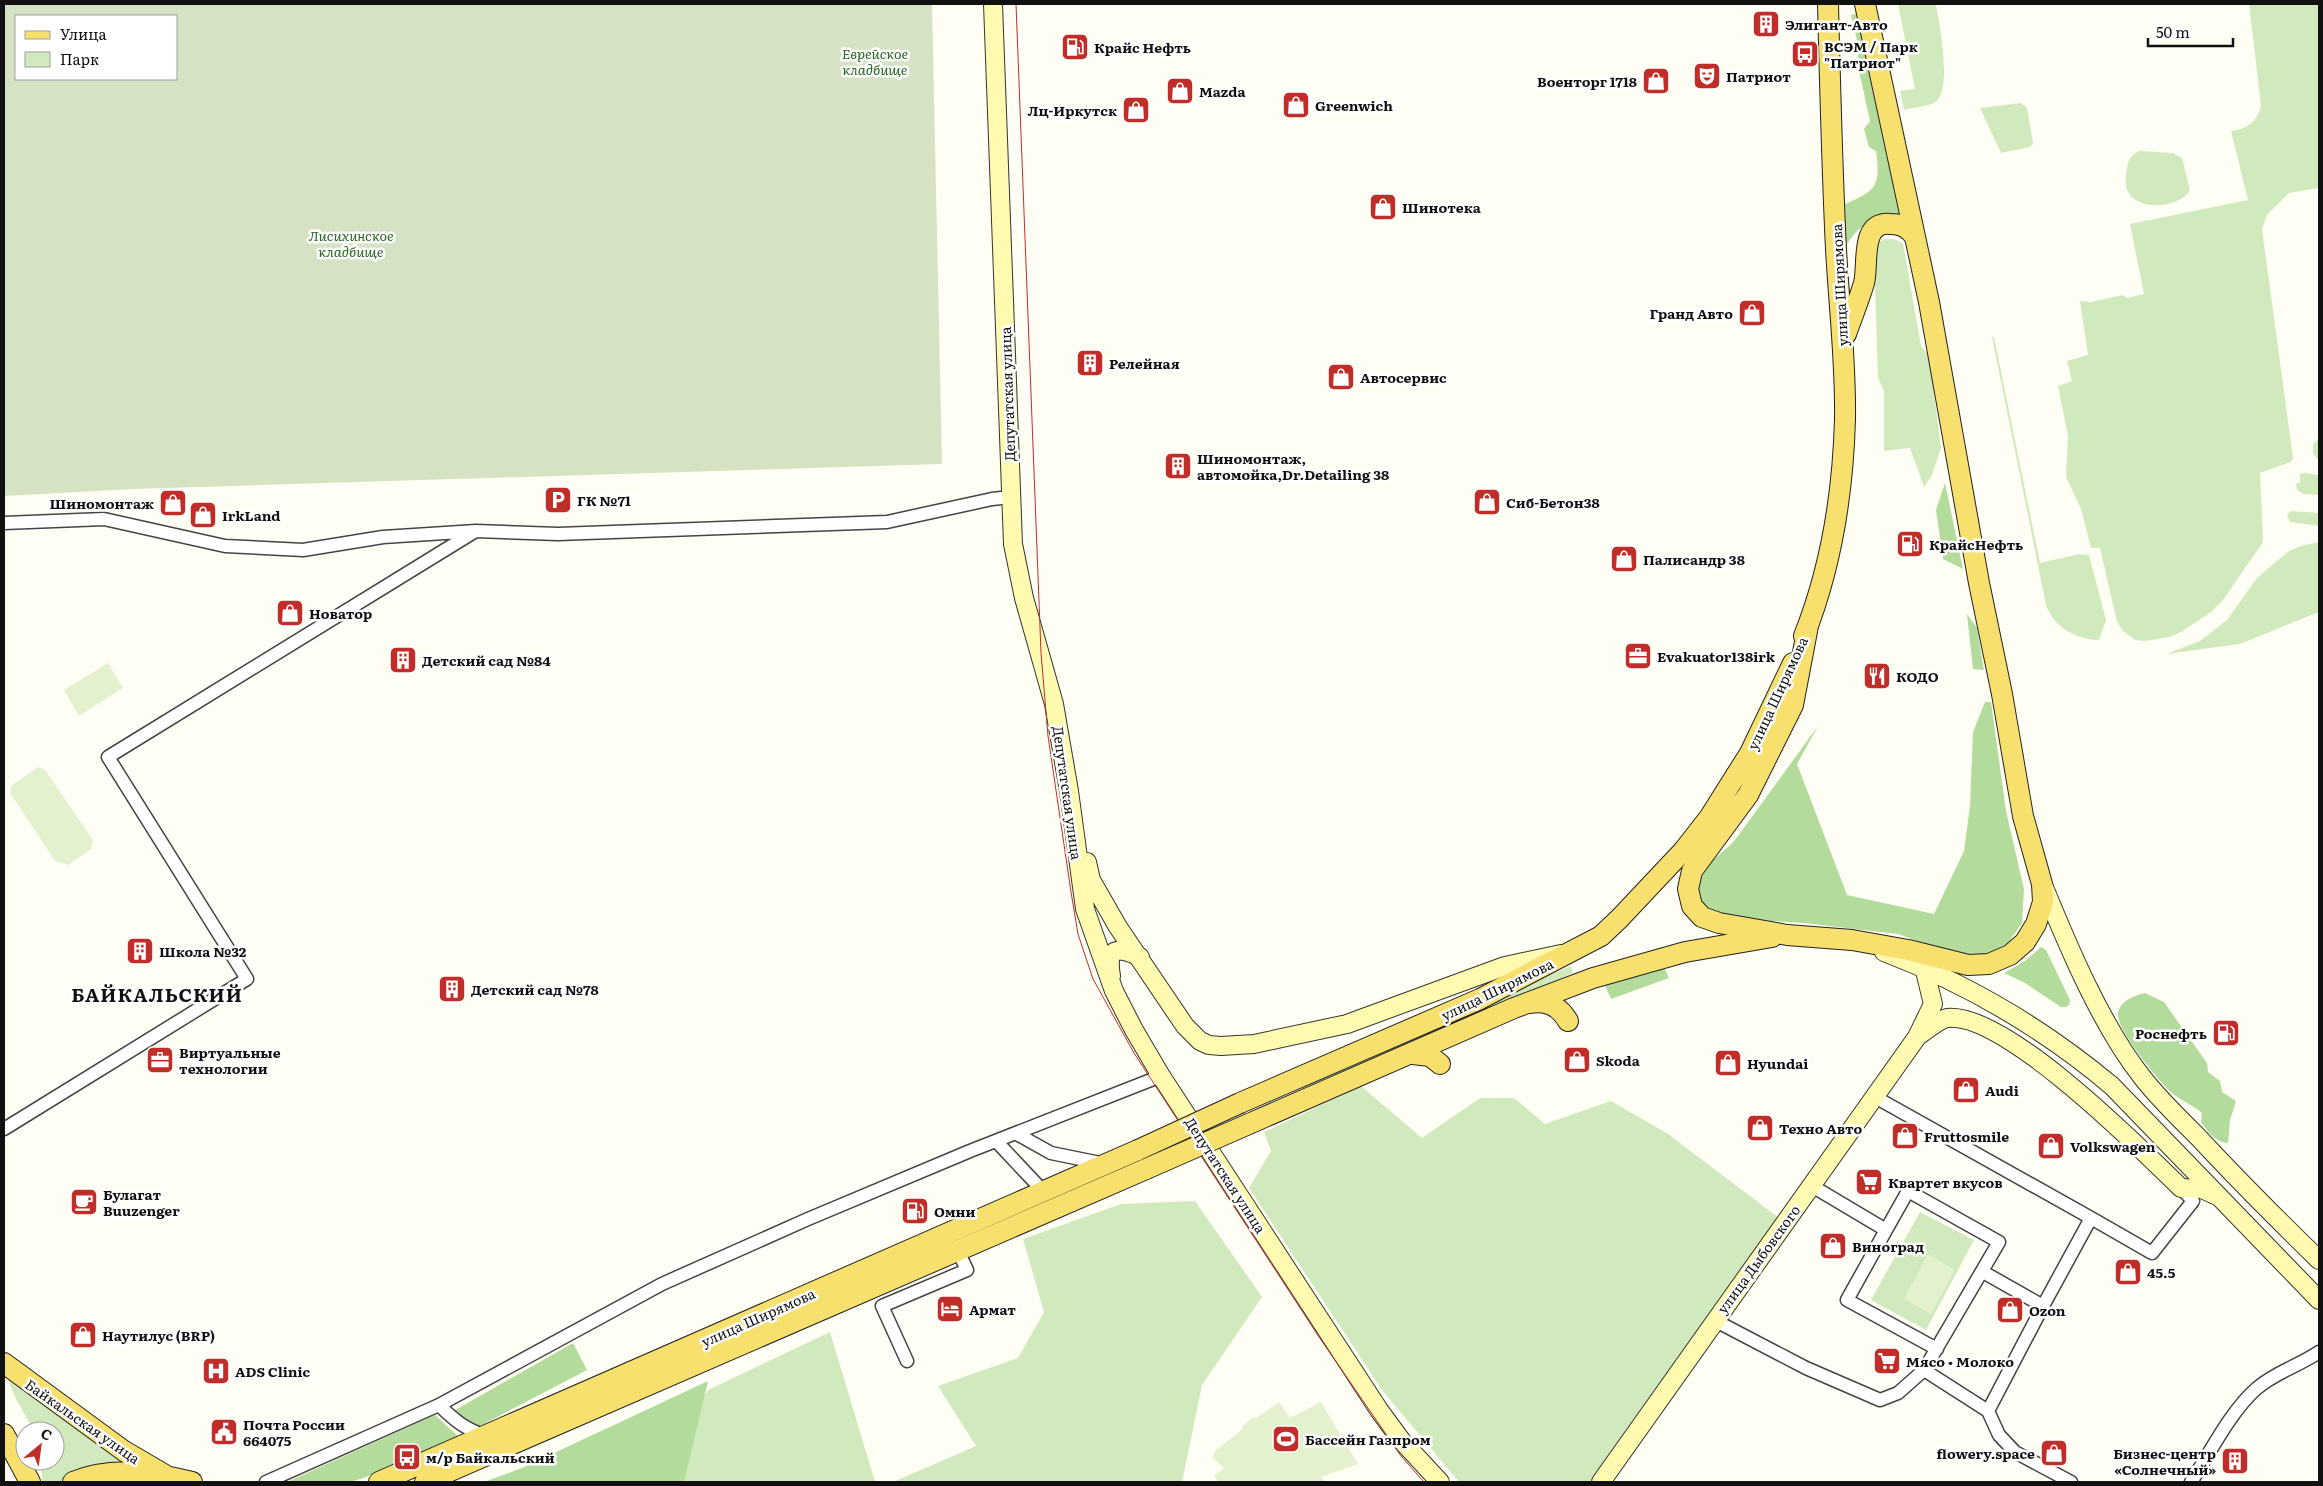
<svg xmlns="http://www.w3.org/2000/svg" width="2323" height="1486" font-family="Literata,serif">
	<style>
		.green { fill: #d1eabd }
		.forest { fill: #b3db9c }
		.cemetery { fill: #d6e2c4; fill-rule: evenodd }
		.pitch { fill: #e3f1cf }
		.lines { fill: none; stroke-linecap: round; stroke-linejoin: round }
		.street-casing { stroke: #444; stroke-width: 15 }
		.secondary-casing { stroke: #333; stroke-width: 20 }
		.primary-casing { stroke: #222; stroke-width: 22 }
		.street { stroke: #fff; stroke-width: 12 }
		.secondary { stroke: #fefbb0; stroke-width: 18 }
		.primary { stroke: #f7e06d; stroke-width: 20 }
		.tram { stroke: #c12e29; stroke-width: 1 }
		.primary-bridge-casing { stroke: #222; stroke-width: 22; stroke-linecap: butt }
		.primary-bridge { stroke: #f7e06d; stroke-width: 20 }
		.labels { text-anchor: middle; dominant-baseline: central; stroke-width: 5; stroke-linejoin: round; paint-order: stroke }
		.poi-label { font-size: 14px; font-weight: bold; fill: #111; stroke: #fff; text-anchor: start }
		.park-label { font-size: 14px; font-style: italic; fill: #296920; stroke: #fff }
		.street-label { font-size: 14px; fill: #111; stroke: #fff }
		.district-label { font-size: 19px; font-weight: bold; letter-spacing: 1px; fill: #111; stroke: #fff }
	</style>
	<rect width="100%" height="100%" fill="#fffef4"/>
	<path class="green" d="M 1898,4 L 1936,4 C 1939,23 1953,91 1935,102 C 1927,107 1913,107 1904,110 L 1900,91 L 1915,89 Z
		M 2249,4 L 2319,4 L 2319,188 L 2289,193 L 2267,215 L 2262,229 L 2293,458 L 2291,462 L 2260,473 L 2263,540 L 2261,545 L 2223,600 L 2211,612 L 2181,632 L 2169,637 L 2146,641 L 2135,640 L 2123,631 L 2117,622 L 2100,548 L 2091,548 L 2081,509 L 2066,477 L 2068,436 L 2058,386 L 2072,381 L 2067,361 L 2088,355 L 2080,301 L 2091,302 L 2123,295 L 2127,298 L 2144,294 L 2130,224 L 2248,200 L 2231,131 C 2248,129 2258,121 2261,105 Z
		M 2021,103 L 2027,108 L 2033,143 L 2030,147 L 2001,153 L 1980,108 Z
		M 2140,151 L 2173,153 L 2182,158 L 2190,190 C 2180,208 2139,212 2128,192 C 2124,185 2126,176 2127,168 C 2128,160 2132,153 2140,151 Z
		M 1885,239 L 1894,239 L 1903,243 L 1921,346 L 1929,355 L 1941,448 L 1932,475 L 1924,487 L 1910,448 L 1884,451 L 1884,391 L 1878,378 L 1874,256 L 1876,243 Z
		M 1992,337 L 1994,337 L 2040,563 L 2079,554 L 2089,555 L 2106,620 L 2099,640 C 2075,639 2055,628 2046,605 Z
		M 2319,438 L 2319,461 L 2313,453 L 2313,444 Z
		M 2304,473 L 2319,475 L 2319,495 L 2303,494 L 2297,490 L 2296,483 L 2300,483 L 2300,474 Z
		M 2291,511 L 2319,513 L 2319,526 L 2290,522 L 2287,515 Z
		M 2319,542 L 2319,612 L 2240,644 L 2166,654 L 2200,641 L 2227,620 L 2257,578 L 2289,551 L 2301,546 Z
		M 1571,966 L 1573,973 L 1319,1083 L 1274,1097 L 1314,1076 Z
		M 1361,1086 L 1422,1138 L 1480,1098 L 1514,1098 L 1545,1124 L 1611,1101 L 1668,1134 L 1779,1218 L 1590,1482 L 1459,1482 L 1382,1390 L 1249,1188 L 1271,1151 L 1264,1132 Z
		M 1195,1201 L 1262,1297 L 1202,1385 L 1182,1482 L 893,1482 L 976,1446 L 938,1386 L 1018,1358 L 1044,1312 L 1023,1239 L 1121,1204 Z
		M 1920,1212 L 1974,1240 L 1926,1330 L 1871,1300 Z
		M 830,1332 L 875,1482 L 664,1482 L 679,1420 L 710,1389 Z
		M 8,1380 L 14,1381 L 118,1458 L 119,1464 L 79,1472 L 59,1482 L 42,1482 L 41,1461 L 55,1461 L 55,1431 L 34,1431 L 16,1399 Z"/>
	<path class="forest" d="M 1856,14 L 1901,220 C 1870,221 1861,220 1844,249 L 1843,205 C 1876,191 1881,187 1876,151 L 1869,147 L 1864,129 L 1870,121 L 1859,71 L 1857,40 L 1851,15 Z
		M 1945,483 L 1963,569 L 1943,559 L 1936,510 Z
		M 1967,614 L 1977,628 L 1984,670 L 1973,669 Z
		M 1985,702 L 1991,702 L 2006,811 L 2024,889 L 2022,923 L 2008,943 L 1992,952 L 1975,956 L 1953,954 L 1898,934 L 1803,923 L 1720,918 C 1691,906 1695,882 1712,861 C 1719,854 1728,848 1735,840 L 1818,726 L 1797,764 L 1847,895 L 1934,914 L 1964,851 L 1970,806 L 1973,732 Z
		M 2041,947 L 2046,950 L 2070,1000 L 2069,1005 L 2066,1007 L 2061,1007 L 2025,983 L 2004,973 L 2025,961 Z
		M 1663,965 L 1669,978 L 1611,999 L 1603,981 Z
		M 2145,993 L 2164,1002 L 2207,1063 L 2208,1072 L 2220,1081 L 2222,1092 L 2236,1101 L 2230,1120 L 2228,1143 C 2215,1142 2208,1132 2201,1122 L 2202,1113 C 2193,1105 2182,1101 2173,1094 C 2160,1083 2119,1032 2118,1016 C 2117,1002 2135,995 2145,993 Z
		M 573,1343 L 587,1370 L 472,1430 L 450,1413 Z
		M 708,1381 L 684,1482 L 484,1482 L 522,1468 Z
		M 435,1415 L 459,1437 L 369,1476 L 351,1482 L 287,1482 Z"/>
	<path class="cemetery" d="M 4,4 L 932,4 L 942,464 L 133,489 L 4,496 ZM 16,16 L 176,16 L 176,79 L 16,79 Z"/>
	<path class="pitch" d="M 108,663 L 123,688 L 79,716 L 64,690 Z
		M 38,767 L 45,770 L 93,840 L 91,849 L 68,865 L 55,861 L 10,793 L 12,785 Z
		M 1928,1254 L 1955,1270 L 1931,1314 L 1904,1299 Z
		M 1279,1402 L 1290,1418 L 1321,1402 L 1358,1464 L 1321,1477 L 1326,1482 L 1218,1482 L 1214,1476 L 1224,1468 L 1212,1457 L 1216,1450 L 1243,1429 L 1242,1427 L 1253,1417 L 1256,1418 Z"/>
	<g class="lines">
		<g class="street-casing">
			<path id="street" d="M 4,523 L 104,519 L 225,546 L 303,550 L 383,537 L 476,531 L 558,534 L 887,522 L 992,499 L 1011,497
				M 1875,1097 L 2091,1218 L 2043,1306 L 1983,1272
				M 4,1129 L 247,979 L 108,757 L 474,532
				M 1017,1134 L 1051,1153 L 1105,1164
				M 996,1141 L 1044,1192
				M 2091,1218 L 2152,1253 L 2193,1201 L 2181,1188
				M 1886,1230 L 1847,1300 L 1937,1349
				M 1714,1320 L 1806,1368 L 1880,1400 L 1898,1393 L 1924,1370 L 1999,1242 L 1908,1191 L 1886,1230 L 1812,1186
				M 907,1361 L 882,1306 L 967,1270 L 958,1251
				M 1924,1370 L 1988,1411 L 2043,1306
				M 439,1405 C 454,1420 466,1430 487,1436
				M 1988,1411 L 1999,1435 L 2015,1452 L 2071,1482
				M 266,1482 L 439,1405 L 662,1284 L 808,1219 L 970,1151 L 1161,1076
				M 2191,1482 C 2210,1453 2230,1412 2256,1389 C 2275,1372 2299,1366 2319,1352"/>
		</g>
		<g class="secondary-casing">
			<path id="secondary" d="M 993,4 L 1013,544 L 1024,598 L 1054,704 L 1069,791 L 1085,909 L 1114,991 L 1134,1030 L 1161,1076 L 1379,1410 L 1401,1440 L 1440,1482
				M 1087,862 L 1091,880 L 1118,927 L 1185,1026 L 1200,1041 L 1209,1045 L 1221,1046 L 1254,1044 L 1347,1024 L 1505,966 L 1561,954
				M 2043,885 C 2068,946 2101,1025 2142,1077 C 2159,1099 2179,1118 2199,1138 C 2238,1180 2278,1220 2319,1260
				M 1884,952 C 1968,984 2043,1028 2112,1086 L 2319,1300
				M 1111,976 C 1106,947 1117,946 1140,957
				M 1918,1036 C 1926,1031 1938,1020 1947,1018 C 2004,1011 2140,1148 2181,1188 L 2202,1189 L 2215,1195
				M 1601,1482 L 1917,1037 L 1933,1004 L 1924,967"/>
		</g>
		<g class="primary-casing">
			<path id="primary" d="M 1846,334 C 1852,317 1859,300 1864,283 C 1869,264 1859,221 1891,224 C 1901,224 1909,228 1914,236
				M 1808,626 L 1793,705 L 1748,795 L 1692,871 L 1688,889 L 1692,906 L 1702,917 L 1719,923 L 1787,935 L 1852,940 L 1908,950 L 1968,965 L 1989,964 L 2010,955 L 2025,942 L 2036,924 L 2043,902 L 2042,884 L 2023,816 L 2002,694 L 1979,583 L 1929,302 L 1865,4
				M 1804,636 C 1831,568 1843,492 1845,419 C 1846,362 1839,305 1836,249 C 1832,167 1830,85 1828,4
				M 1530,1003 C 1547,1000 1559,1006 1568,1021
				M 1413,1054 L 1430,1056 L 1440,1064
				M 1240,1103 L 1480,999 L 1601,936 L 1619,919 L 1684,850 L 1709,818 L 1750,753 L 1793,663
				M 1251,1123 L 1514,1008 L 1593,978 L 1685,952 L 1772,937
				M 4,1363 L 124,1451 L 165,1475
				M 4,1434 L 30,1482
				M 73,1482 C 110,1466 153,1472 192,1482
				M 379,1482 L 1138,1150
				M 425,1482 L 1146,1169"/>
		</g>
		<use href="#street" class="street"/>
		<use href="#secondary" class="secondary"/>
		<use href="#primary" class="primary"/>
		<path class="tram" d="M 1016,4 L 1041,653 L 1048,736 L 1071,892 L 1078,934 L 1093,979 L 1134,1053 L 1319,1337 L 1401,1456 L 1424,1482"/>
		<g class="primary-bridge-casing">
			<path id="primary-bridge" d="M 1138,1150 L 1240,1103
				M 1146,1169 L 1251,1123"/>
		</g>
		<use href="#primary-bridge" class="primary-bridge"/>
	</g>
	<defs>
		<g id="building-square" transform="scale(1.4375)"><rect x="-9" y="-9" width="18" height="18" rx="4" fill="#c12e29" stroke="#fff"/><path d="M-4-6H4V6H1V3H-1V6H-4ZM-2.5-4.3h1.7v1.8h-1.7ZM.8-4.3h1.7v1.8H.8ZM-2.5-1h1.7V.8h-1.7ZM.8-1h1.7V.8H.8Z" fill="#fff"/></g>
		<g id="fuel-square" transform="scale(1.4375)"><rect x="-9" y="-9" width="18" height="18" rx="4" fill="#c12e29" stroke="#fff"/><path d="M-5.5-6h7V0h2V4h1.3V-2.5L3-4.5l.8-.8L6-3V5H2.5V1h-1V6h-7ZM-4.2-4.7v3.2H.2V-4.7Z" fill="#fff"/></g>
		<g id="bus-square" transform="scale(1.4375)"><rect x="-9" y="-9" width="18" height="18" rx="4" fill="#c12e29" stroke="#fff"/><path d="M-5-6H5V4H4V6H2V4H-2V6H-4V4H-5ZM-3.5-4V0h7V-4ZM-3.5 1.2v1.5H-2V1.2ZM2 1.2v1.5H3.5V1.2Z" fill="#fff"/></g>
		<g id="theatre-square" transform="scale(1.4375)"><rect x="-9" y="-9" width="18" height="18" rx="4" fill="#c12e29" stroke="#fff"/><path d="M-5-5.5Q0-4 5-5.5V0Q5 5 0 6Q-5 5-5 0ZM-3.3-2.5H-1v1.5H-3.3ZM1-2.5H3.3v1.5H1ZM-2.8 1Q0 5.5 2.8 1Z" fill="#fff"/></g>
		<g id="shop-square" transform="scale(1.4375)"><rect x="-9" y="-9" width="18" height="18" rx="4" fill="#c12e29" stroke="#fff"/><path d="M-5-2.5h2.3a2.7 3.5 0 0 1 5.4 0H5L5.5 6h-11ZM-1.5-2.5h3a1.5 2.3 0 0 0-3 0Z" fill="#fff"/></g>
		<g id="parking-square" transform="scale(1.4375)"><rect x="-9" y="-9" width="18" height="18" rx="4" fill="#c12e29" stroke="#fff"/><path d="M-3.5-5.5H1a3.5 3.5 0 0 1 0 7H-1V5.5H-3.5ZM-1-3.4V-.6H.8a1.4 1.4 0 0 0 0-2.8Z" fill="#fff"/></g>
		<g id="office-square" transform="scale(1.4375)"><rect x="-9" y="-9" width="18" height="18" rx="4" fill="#c12e29" stroke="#fff"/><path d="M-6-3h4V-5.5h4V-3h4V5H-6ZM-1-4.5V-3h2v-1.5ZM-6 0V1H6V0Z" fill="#fff"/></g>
		<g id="restaurant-square" transform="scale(1.4375)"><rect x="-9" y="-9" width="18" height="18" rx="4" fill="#c12e29" stroke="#fff"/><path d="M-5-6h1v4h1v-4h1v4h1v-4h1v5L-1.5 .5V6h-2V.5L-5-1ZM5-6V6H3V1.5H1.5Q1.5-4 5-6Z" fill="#fff"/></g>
		<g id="supermarket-square" transform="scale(1.4375)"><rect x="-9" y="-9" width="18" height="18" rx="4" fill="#c12e29" stroke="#fff"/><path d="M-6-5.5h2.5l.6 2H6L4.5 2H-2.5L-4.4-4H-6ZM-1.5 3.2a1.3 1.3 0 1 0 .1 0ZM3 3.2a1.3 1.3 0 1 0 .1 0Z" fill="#fff"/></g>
		<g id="cafe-square" transform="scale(1.4375)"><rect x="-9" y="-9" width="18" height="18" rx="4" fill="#c12e29" stroke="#fff"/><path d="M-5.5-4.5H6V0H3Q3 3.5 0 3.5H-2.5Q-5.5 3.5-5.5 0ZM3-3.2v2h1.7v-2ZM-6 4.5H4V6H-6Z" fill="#fff"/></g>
		<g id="hotel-square" transform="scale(1.4375)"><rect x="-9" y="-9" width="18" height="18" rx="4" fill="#c12e29" stroke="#fff"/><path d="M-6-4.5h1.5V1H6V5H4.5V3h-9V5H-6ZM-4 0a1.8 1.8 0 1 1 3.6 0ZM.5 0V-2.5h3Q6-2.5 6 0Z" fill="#fff"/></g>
		<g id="hospital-square" transform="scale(1.4375)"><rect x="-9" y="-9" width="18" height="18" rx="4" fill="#c12e29" stroke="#fff"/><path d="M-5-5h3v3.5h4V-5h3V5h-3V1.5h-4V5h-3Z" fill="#fff"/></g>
		<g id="civic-square" transform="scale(1.4375)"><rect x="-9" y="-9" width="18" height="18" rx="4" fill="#c12e29" stroke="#fff"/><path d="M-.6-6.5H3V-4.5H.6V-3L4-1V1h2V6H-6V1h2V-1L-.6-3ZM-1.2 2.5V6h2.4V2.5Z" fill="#fff"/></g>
		<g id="stadium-square" transform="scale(1.4375)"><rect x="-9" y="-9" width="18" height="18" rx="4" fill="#c12e29" stroke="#fff"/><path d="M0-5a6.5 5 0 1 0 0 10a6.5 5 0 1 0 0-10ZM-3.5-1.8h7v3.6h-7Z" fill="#fff"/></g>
	</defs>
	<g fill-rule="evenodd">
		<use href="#building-square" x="1766" y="24"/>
		<use href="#fuel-square" x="1075" y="47"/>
		<use href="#bus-square" x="1805" y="54"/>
		<use href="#theatre-square" x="1707" y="76"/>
		<use href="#shop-square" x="1656" y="81"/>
		<use href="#shop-square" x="1180" y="91"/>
		<use href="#shop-square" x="1296" y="105"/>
		<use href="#shop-square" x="1136" y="110"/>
		<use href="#shop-square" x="1383" y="207"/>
		<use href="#shop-square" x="1752" y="313"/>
		<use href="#building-square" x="1090" y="363"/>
		<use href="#shop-square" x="1341" y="377"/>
		<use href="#building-square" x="1178" y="466"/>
		<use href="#parking-square" x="558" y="500"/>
		<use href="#shop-square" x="1487" y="502"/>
		<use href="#shop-square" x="173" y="503"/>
		<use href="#shop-square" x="203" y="515"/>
		<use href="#fuel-square" x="1910" y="544"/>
		<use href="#shop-square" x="1624" y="559"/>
		<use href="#shop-square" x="290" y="613"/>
		<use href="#office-square" x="1638" y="656"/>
		<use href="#building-square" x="403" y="660"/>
		<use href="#restaurant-square" x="1877" y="676"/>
		<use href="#building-square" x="140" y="951"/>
		<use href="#building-square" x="452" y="989"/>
		<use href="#fuel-square" x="2226" y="1033"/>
		<use href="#office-square" x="160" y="1060"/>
		<use href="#shop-square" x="1577" y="1060"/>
		<use href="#shop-square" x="1728" y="1063"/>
		<use href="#shop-square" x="1966" y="1090"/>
		<use href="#shop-square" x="1760" y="1128"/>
		<use href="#shop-square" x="1905" y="1136"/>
		<use href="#shop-square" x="2051" y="1146"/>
		<use href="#supermarket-square" x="1869" y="1182"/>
		<use href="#cafe-square" x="84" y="1202"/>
		<use href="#fuel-square" x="915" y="1211"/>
		<use href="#shop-square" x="1833" y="1246"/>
		<use href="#shop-square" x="2128" y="1272"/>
		<use href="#hotel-square" x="950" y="1309"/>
		<use href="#shop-square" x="2010" y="1310"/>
		<use href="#shop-square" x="83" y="1335"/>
		<use href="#supermarket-square" x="1887" y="1361"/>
		<use href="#hospital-square" x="216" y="1371"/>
		<use href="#civic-square" x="224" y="1432"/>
		<use href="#stadium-square" x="1286" y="1439"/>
		<use href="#shop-square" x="2054" y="1453"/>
		<use href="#bus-square" x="407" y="1457"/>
		<use href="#building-square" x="2235" y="1461"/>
	</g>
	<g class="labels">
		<g class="poi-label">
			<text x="1785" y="24">Элигант-Авто</text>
			<text x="1824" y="46">ВСЭМ / Парк<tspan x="1824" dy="16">"Патриот"</tspan></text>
			<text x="1094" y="47">Крайс Нефть</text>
			<text x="1726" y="76">Патриот</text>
			<text x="1637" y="81" text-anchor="end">Военторг 1718</text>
			<text x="1199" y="91">Mazda</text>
			<text x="1315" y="105">Greenwich</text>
			<text x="1117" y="110" text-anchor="end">Лц-Иркутск</text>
			<text x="1402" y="207">Шинотека</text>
			<text x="1733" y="313" text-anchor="end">Гранд Авто</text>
			<text x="1109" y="363">Релейная</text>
			<text x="1360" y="377">Автосервис</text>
			<text x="1197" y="458">Шиномонтаж,<tspan x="1197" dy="16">автомойка,Dr.Detailing 38</tspan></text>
			<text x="577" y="500">ГК №71</text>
			<text x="1506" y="502">Сиб-Бетон38</text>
			<text x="154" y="503" text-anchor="end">Шиномонтаж</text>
			<text x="222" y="515">IrkLand</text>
			<text x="1929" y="544">КрайсНефть</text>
			<text x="1643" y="559">Палисандр 38</text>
			<text x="309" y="613">Новатор</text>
			<text x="1657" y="656">Evakuator138irk</text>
			<text x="422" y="660">Детский сад №84</text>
			<text x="1896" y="676">КОДО</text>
			<text x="159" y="951">Школа №32</text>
			<text x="471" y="989">Детский сад №78</text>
			<text x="2207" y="1033" text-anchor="end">Роснефть</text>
			<text x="179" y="1052">Виртуальные<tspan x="179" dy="16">технологии</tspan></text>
			<text x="1596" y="1060">Skoda</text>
			<text x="1747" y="1063">Hyundai</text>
			<text x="1985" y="1090">Audi</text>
			<text x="1779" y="1128">Техно Авто</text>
			<text x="1924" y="1136">Fruttosmile</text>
			<text x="2070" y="1146">Volkswagen</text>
			<text x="1888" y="1182">Квартет вкусов</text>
			<text x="103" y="1194">Булагат<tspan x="103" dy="16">Buuzenger</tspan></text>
			<text x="934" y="1211">Омни</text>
			<text x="1852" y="1246">Виноград</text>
			<text x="2147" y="1272">45.5</text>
			<text x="969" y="1309">Армат</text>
			<text x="2029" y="1310">Ozon</text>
			<text x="102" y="1335">Наутилус (BRP)</text>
			<text x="1906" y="1361">Мясо • Молоко</text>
			<text x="235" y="1371">ADS Clinic</text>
			<text x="243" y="1424">Почта России<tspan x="243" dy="16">664075</tspan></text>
			<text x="1305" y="1439">Бассейн Газпром</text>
			<text x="2035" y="1453" text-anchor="end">flowery.space</text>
			<text x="2216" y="1453" text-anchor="end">Бизнес-центр<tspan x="2216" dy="16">«Солнечный»</tspan></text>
			<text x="426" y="1457">м/р Байкальский</text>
		</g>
		<g class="park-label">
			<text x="875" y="53">Еврейское<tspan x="875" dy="16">кладбище</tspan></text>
			<text x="351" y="235">Лисихинское<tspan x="351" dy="16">кладбище</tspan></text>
		</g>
		<g class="street-label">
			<text transform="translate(1839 285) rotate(-93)">улица Ширямова</text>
			<text transform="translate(1007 394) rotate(-92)">Депутатская улица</text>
			<text transform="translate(1777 693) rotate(-65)">улица Ширямова</text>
			<text transform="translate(1068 793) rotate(82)">Депутатская улица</text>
			<text transform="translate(1497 989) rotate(-26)">улица Ширямова</text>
			<text transform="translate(1226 1175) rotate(57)">Депутатская улица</text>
			<text transform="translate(1758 1259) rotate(-54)">улица Дыбовского</text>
			<text transform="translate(758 1317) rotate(-24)">улица Ширямова</text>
			<text transform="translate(83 1421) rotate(35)">Байкальская улица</text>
		</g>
		<g class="district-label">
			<text x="157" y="994">БАЙКАЛЬСКИЙ</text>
		</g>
	</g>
	<rect width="2323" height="1486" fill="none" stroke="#111111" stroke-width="10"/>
	<rect x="15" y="15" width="162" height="65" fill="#ffffff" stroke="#a0a0a0"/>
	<rect x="25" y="31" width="25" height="8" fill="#f7e06d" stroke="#a0a0a0"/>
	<text x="60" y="40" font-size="15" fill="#111111">Улица</text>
	<rect x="25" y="52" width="25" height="15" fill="#d1eabd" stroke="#a0a0a0"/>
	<text x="60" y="65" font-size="15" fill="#111111">Парк</text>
	<g transform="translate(40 1446) rotate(29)"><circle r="24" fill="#ffffff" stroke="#a0a0a0"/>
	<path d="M0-4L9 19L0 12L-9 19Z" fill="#c12e29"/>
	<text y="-8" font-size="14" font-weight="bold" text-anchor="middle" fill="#111111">С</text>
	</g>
	<path d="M2148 38v8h85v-8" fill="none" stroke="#111111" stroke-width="2.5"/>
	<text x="2156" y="38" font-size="15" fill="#111111" stroke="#ffffff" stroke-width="4" paint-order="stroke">50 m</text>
</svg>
